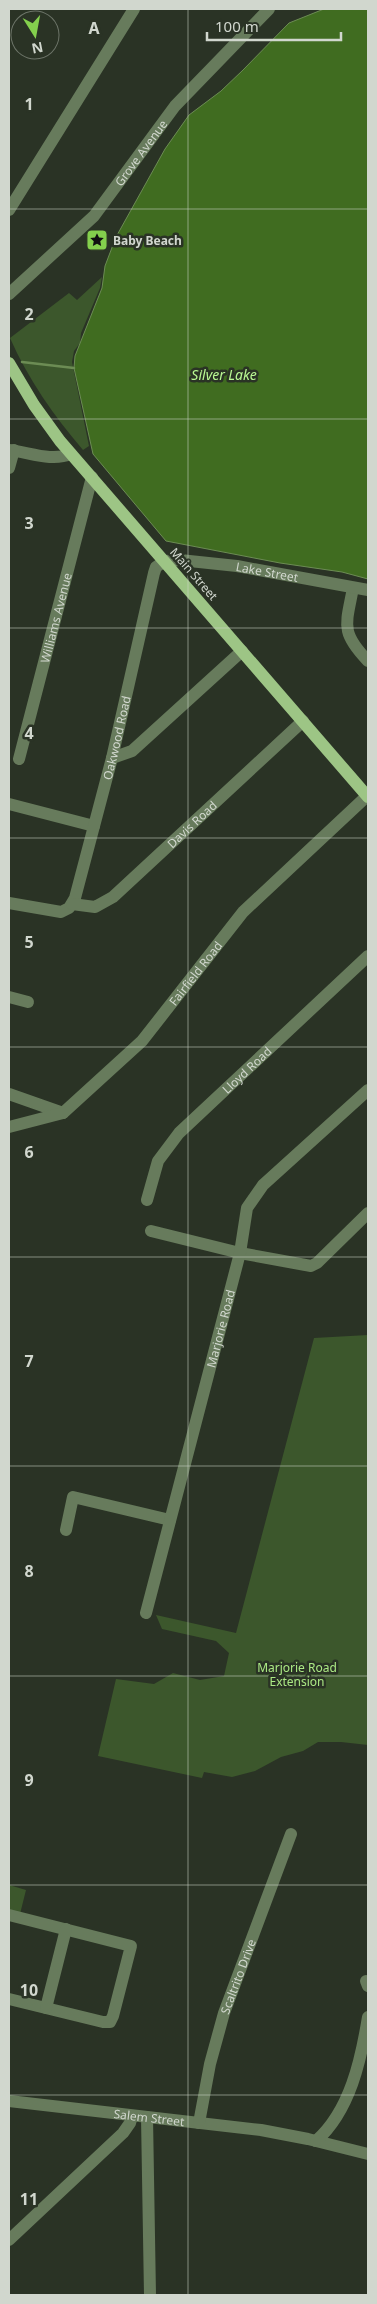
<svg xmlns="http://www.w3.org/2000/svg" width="377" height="2304" font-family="'Noto Sans',sans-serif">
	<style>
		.green { fill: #3c572c }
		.water { fill: #406c20; stroke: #6c8c54 }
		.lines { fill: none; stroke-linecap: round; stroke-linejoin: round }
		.stream { stroke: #6c8c54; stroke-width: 2.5 }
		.minor { stroke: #677b5c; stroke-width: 12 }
		.major { stroke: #9dc585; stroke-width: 12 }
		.grid { fill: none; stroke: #d1d7ce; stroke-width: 1; stroke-opacity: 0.55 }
		.labels { text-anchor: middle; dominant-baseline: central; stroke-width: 5; stroke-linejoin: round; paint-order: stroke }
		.street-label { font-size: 12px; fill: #d1d7ce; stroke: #2a3325 }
		.poi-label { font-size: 12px; font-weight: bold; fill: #d1d7ce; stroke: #2a3325; text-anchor: start }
		.park-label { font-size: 12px; fill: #abe984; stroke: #2a3325 }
		.water-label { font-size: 14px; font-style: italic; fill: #b9f893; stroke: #2a3325 }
		.grid-label { font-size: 16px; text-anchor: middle; font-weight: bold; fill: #d1d7ce; stroke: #2a3325; stroke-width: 5; stroke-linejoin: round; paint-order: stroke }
	</style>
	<rect width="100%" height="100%" fill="#2a3325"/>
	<path class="green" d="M 102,277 L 100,288 L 81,333 L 80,343 L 74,351 L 72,362 L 89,446 L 83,450 C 54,416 28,379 10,338 L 69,293 L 77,300 Z
		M 368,1335 L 368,1745 L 341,1742 L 318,1742 L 303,1751 L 281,1757 L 255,1771 L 232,1777 L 204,1772 L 202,1778 L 98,1756 L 116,1679 L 154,1684 L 173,1673 L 200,1680 L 224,1676 L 229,1653 L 216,1641 L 162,1629 L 156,1615 L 236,1633 L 314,1338 Z
		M 9,1885 L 26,1890 L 20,1914 L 9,1911 Z"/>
	<path class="water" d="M 324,9 L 368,9 L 368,579 L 342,572 L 280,563 L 166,541 L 93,454 L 74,368 L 75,356 L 102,288 L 105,266 L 116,237 L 165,149 L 189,115 L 221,91 L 243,70 L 289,23 Z"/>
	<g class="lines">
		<path class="stream" d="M 22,362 L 74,368"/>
		<g class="minor">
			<path d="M 9,210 L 134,9"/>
			<path id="s1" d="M 9,294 L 94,216 L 175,106 L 269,9"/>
			<path d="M 9,450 C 29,452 51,462 71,454"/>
			<path d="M 9,468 L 14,450"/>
			<path d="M 353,588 C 346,625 340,632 368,661"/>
			<path d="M 112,758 L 132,751 L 242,651"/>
			<path id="s2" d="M 19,759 L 92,477"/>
			<path d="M 9,804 L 94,826"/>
			<path id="s3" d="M 9,903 L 61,912 L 69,908 L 75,898 L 112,758 L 154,573 L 156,567 L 165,561 L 180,560 L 237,566 L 368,590"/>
			<path id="s4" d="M 72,904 L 95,907 L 113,897 L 303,721"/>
			<path d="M 9,997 L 28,1002"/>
			<path d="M 9,1094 L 63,1113"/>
			<path id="s5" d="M 9,1127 L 63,1113 L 142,1041 L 243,912 L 367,796"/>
			<path id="s6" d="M 147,1200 L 158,1161 L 179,1133 L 368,956"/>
			<path d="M 151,1231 L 240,1253 L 311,1266 L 317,1263 L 368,1213"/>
			<path d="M 66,1530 L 73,1497 L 170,1520"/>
			<path id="s7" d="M 146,1613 L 240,1253 L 247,1208 L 263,1185 L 368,1090"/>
			<path d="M 9,1915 L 131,1946 L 113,2016 L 110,2022 L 103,2022 L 9,1999"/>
			<path d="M 366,1981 L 368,1986"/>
			<path d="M 46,2008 L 66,1929"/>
			<path id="s8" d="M 9,2101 L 261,2130 L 308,2139 L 368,2154"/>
			<path d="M 147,2117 L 150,2295"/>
			<path id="s9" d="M 199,2123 L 210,2064 L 224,2013 L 291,1834"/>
			<path d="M 316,2141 C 350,2111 361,2060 368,2017"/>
			<path d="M 9,2240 L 123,2133 L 130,2123 L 132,2116"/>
		</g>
		<path class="major" d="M 9,363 L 34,405 L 60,441 L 368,797"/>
	</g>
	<path class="grid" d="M 188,9 L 188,2295M 9,209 L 368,209M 9,419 L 368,419M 9,628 L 368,628M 9,838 L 368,838M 9,1047 L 368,1047M 9,1257 L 368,1257M 9,1466 L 368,1466M 9,1676 L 368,1676M 9,1885 L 368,1885M 9,2095 L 368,2095"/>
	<defs>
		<g id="sight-square" transform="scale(1.125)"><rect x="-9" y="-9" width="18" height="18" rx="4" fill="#84d04d" stroke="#2a3325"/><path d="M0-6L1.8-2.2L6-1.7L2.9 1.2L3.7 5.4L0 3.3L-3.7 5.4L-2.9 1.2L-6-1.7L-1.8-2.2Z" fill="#111"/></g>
	</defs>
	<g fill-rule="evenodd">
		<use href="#sight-square" x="97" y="240"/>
	</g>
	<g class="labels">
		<g class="street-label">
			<text stroke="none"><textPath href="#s1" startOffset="194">Grove Avenue</textPath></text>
			<text stroke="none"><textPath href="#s3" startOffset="528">Lake Street</textPath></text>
			<text transform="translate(194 574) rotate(49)">Main Street</text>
			<text stroke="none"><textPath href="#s2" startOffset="146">Williams Avenue</textPath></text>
			<text stroke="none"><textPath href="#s3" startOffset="239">Oakwood Road</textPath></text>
			<text stroke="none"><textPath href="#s4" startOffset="151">Davis Road</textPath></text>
			<text stroke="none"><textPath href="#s5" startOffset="249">Fairfield Road</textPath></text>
			<text stroke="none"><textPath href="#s6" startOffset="168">Lloyd Road</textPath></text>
			<text stroke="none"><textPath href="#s7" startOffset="294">Marjorie Road</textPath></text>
			<text stroke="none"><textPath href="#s9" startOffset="152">Scaltrito Drive</textPath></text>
			<text stroke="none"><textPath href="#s8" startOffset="141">Salem Street</textPath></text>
		</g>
		<g class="poi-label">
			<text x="113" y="240">Baby Beach</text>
		</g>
		<g class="park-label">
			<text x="297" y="1667">Marjorie Road<tspan x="297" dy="14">Extension</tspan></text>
		</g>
		<g class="water-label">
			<text x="224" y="374">Silver Lake</text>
		</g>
	</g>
	<g class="grid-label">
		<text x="94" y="34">A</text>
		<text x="29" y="110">1</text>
		<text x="29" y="320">2</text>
		<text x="29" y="529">3</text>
		<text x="29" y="739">4</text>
		<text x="29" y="948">5</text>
		<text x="29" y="1158">6</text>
		<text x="29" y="1367">7</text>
		<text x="29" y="1577">8</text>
		<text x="29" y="1786">9</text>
		<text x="29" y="1996">10</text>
		<text x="29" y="2205">11</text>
	</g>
	<rect width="377" height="2304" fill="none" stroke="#d1d7ce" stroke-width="20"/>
	<g transform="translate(35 35) rotate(169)"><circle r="24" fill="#2a3325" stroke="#6d7569"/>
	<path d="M0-4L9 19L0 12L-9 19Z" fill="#84d04d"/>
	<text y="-8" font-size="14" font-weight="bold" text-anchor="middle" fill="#d1d7ce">N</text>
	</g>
	<path d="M207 32v8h134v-8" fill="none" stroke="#d1d7ce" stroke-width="2.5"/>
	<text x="215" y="32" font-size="15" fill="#d1d7ce" stroke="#2a3325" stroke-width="4" paint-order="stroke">100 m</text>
</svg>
